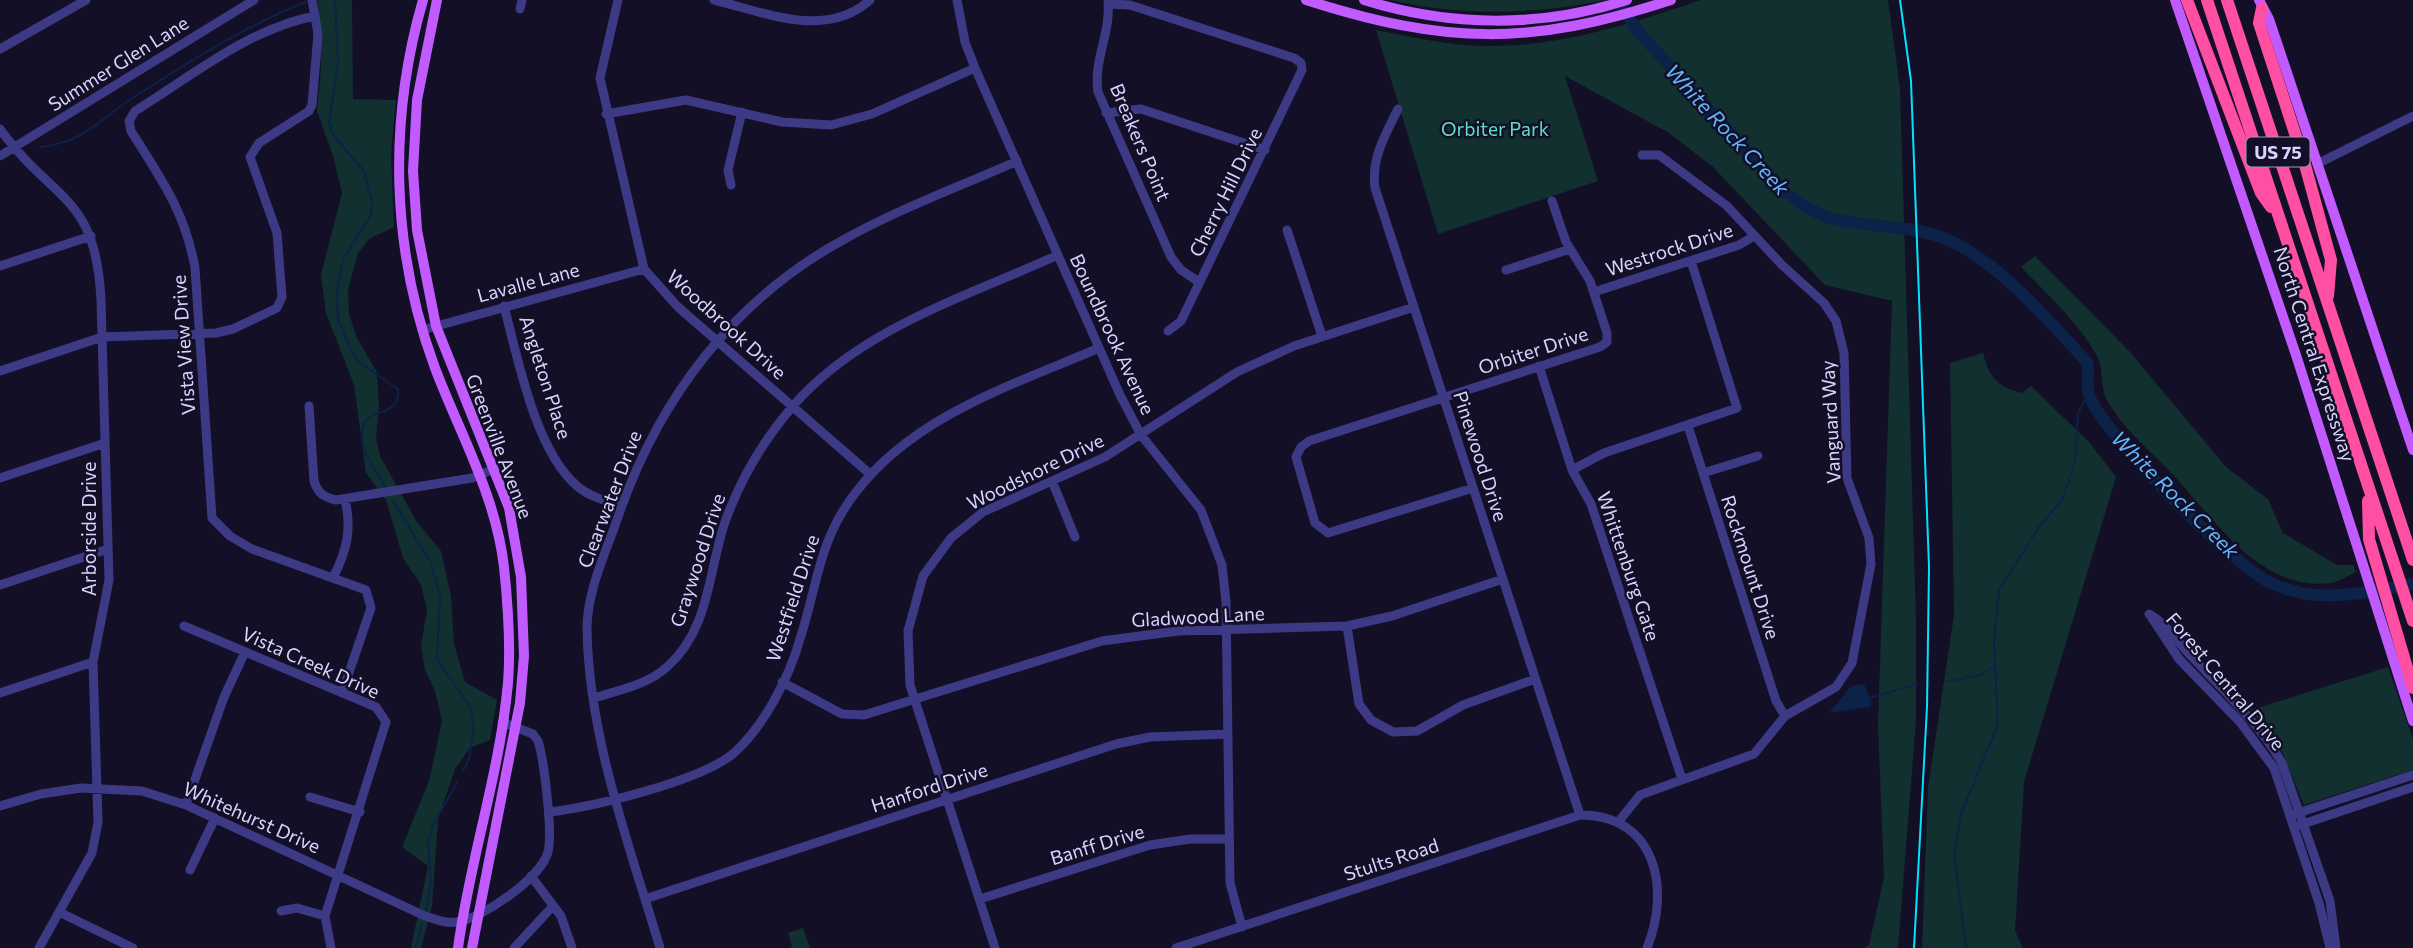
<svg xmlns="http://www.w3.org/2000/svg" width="2413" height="948" font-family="Commissioner,sans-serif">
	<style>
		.green { fill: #12302f }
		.water { fill: #0c2248 }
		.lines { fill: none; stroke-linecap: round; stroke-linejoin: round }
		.stream { stroke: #0c2248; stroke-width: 2 }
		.river { stroke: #0c2248; stroke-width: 12 }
		.minor { stroke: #3d3a85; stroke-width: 9 }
		.major { stroke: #c25bff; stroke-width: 10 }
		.highway { stroke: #ff4fa3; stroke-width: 12 }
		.tram { stroke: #00e5ff; stroke-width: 2 }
		.labels { text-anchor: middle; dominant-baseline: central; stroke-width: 5; stroke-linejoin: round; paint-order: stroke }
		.shield { fill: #130f26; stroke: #9e99be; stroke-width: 2 }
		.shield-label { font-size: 18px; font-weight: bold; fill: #d9d4ff }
		.street-label { font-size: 19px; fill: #d9d4ff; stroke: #130f26 }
		.park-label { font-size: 19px; fill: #5fe0c0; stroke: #130f26 }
		.water-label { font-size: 21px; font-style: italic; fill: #62b6ff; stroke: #130f26 }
	</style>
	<rect width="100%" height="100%" fill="#130f26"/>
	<path class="green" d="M 318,0 L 352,0 L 353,99 L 396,100 L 391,154 L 394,227 L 369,239 L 358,253 L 348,290 L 349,314 L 357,338 L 377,372 L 379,408 L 376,438 L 380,456 L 417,522 L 441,551 L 451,596 L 454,644 L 465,682 L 497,700 L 490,740 L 470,748 L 455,769 L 438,819 L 432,906 L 421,948 L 411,948 L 428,866 L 402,847 L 429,781 L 442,721 L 435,691 L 425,670 L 421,646 L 427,610 L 421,585 L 403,558 L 386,500 L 366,473 L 354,385 L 326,313 L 321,275 L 342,193 L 333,156 L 317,111 L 321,67 Z
		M 1391,0 L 1607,0 C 1537,14 1460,17 1391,0 Z
		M 1701,0 L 1888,0 L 1900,88 L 1916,620 L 1916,720 L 1898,948 L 1864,948 L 1869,945 L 1884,877 L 1878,725 L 1892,301 L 1825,285 L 1713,167 L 1669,133 L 1565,76 L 1598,181 L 1438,234 L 1376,30 C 1413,37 1450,46 1488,46 C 1560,47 1633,23 1701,0 Z
		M 2035,256 L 2129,351 L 2227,468 L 2268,499 L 2283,533 L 2337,565 L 2353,565 L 2356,572 C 2349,575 2339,582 2331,583 C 2261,592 2216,521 2175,477 C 2153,453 2125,431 2108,402 C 2100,389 2104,370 2097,356 C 2078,322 2048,295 2021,267 Z
		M 1983,353 C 1989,377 1997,387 2022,393 L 2031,386 L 2089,442 L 2116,477 L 2024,782 L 2015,931 L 2023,948 L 1922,948 L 1928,788 L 1954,615 L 1950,363 Z
		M 2388,667 L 2413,739 L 2413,770 L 2304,805 L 2282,752 L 2251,710 Z
		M 803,928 L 810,948 L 789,948 L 792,946 L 788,933 Z"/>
	<path class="water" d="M 1864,684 L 1872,704 L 1869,707 L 1829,713 L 1851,686 Z"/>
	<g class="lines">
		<path class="stream" d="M 335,0 L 338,64 L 329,123 L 334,136 L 364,171 L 372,201 L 371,215 L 343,259 L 337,289 L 338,321 L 357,361 L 398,389 C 400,426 352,398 364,448 C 368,463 379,474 386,488
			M 40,147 C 87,142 101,117 137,95 C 192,60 245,26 306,2
			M 392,499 L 431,563 L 440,596 L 437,659 L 470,707 L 474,729 L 469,759 L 463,771
			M 1946,682 L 1980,675 L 1994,667
			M 1870,698 L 1917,684
			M 426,911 L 431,880 L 428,844 L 433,825 L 458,781
			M 416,948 L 422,923
			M 1966,948 L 1954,854 L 1961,813 L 1998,725 L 1994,642 L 1999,590 L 2039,527 L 2062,500 L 2075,463 L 2078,413 L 2088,395"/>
		<path class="river" d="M 1617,0 L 1638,31 L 1780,188 C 1795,200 1811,212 1830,218 C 1868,228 1909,224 1946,239 C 1998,261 2049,321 2087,362 C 2090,373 2085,388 2090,398 C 2110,440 2225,557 2267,581 C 2275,586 2287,589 2297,592 C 2334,601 2376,590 2413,584"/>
		<path class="minor" d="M 618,0 L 600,78 L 644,269 L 678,307 L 870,474
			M 714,0 C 764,12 826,40 870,0
			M 957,0 L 965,42 L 975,68 L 1120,395 L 1141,435 L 1201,510 L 1222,565 L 1226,602 L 1230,883 L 1242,927
			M 1108,2 C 1111,33 1093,61 1098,92 L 1171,257 L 1181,270 L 1199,282
			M 1108,4 L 1130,5 L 1294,58 L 1301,63 L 1302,70 L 1181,321 L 1168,331
			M 520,9 L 522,0
			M 315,16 C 248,29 192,76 135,111 L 129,121 L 131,131 C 161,179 185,211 195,268 L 212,518 L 230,536 L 252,549 L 366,590 L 371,608 L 342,693
			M 0,49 L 86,0
			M 1398,109 C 1385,136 1371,158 1375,188 L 1580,815
			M 1106,113 L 1141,109 L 1265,150
			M 606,114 L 686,100 L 782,122 L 831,125 L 872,114 L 975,68
			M 0,129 C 52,202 96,193 101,300 L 109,580 L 93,662 L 98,822 L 92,853 L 39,948
			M 0,156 L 254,0
			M 2317,164 L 2413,116
			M 731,185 L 728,170 L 742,112
			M 1287,230 L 1322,336
			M 0,266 L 91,236
			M 1506,270 L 1570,249
			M 1594,292 L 1739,245 L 1754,236
			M 504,306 C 518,359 535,450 577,486 C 590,497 606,501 622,506
			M 422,330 L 644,269
			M 1539,366 L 1572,470 L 1591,504 L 1682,779
			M 0,371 L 102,337 L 216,333 L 233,329 L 277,308 L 282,297 L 277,233 L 250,157 L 259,143 L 309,111 L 312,105 L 318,34 L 312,0
			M 309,406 L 314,481 C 318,493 323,497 336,500 L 472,478 L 494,469
			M 1688,426 L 1776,701 L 1785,716
			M 1572,470 L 1604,453 L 1737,408 L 1691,261
			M 1703,473 L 1758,456
			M 0,478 L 105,443
			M 1052,481 L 1075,537
			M 1473,488 L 1328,533 L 1315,523 L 1296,457 L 1301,447 L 1309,441 L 1600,347 L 1607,342 L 1607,333 L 1590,281 L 1566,242 L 1552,201
			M 333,578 C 347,550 352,530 345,499
			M 0,585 L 108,549
			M 2149,614 C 2168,625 2176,640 2191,656 C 2223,690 2258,722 2282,763 L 2330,901 L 2336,948
			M 2150,615 L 2179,659 L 2240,722 L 2274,768 L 2319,903 L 2330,948
			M 184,626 L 376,707 L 386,722 L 325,916 L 331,948
			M 1347,626 L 1359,704 L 1371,720 L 1393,732 L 1417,731 L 1463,705 L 1535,679
			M 782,682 L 842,714 L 864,715 L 1102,641 L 1178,631 L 1347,626 L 1392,616 L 1503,579
			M 0,693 L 93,662
			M 594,698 C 619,690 647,685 667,667 C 710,629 708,572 725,522 C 740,480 763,441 792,407 C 860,328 966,297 1058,255
			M 310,797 L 360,812
			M 186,805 L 224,697 L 245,652
			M 0,806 L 41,794 L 81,788 L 142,791 L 186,805 L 425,916 C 435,919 446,924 456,922 C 482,919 541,878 548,852 C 553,833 544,760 538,741 L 533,734 L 502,722
			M 549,812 C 593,807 701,781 734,753 C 764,726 789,678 800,639 C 818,584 818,541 856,492 C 915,415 1013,385 1099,348
			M 2295,814 L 2413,775
			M 1619,821 L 1640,795 L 1754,754 L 1785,716 L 1836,687 L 1852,663 L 1871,564 L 1869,538 L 1847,478 L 1844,353 L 1836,321 L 1824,303 L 1782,265 L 1727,206 L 1659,155 L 1642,155
			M 2300,825 L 2413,787
			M 190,870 L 215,818
			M 531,876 L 561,916 L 572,948
			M 645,899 L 1116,744 L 1150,737 L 1228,734
			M 980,899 L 1150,845 L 1190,839 L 1228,839
			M 281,911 L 297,908 L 325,916
			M 59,912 L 133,948
			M 514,948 L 553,906
			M 660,948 C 629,844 589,739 587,629 C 587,591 606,552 618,517 C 658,400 733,300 843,240 C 898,209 959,187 1017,161
			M 995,948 L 910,685 L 908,631 L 923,576 L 951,538 L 983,512 L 1105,457 L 1237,372 L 1294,346 L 1414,307
			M 1176,948 L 1580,815 C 1656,815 1671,888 1647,948"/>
		<path class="major" d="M 423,0 C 388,121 391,249 435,368 C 460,434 496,496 504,567 C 508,605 511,645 508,683 C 500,772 470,859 458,948
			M 437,0 L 417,100 L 413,171 L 417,230 L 436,326 L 509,508 L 521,577 L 524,656 L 520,703 L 472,948
			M 1306,0 C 1446,45 1531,46 1671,0
			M 1364,0 C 1450,27 1541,28 1627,0
			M 2175,0 L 2296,355 L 2413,721
			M 2259,0 L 2269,19 L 2413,450"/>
		<path class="highway" d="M 2187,0 L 2261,193 L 2271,207
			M 2207,0 L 2413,621
			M 2227,0 L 2413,560
			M 2262,8 L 2259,23 L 2304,161 L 2331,260 L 2328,296
			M 2368,501 L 2369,539 L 2413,688"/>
		<path class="tram" d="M 1900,0 L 1911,81 L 1929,567 L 1927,707 L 1914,948"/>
	</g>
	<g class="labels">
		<rect class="shield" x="2246.5" y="137.5" width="63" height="29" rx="5"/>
		<g class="shield-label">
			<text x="2278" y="152">US 75</text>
		</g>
		<g class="street-label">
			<text transform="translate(118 63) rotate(-32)">Summer Glen Lane</text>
			<text transform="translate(1141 142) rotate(67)">Breakers Point</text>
			<text transform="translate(1225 192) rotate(-64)">Cherry Hill Drive</text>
			<text transform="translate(1669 249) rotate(-18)">Westrock Drive</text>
			<text transform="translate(528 282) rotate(-15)">Lavalle Lane</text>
			<text transform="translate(727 324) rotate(42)">Woodbrook Drive</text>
			<text transform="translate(1113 334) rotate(65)">Boundbrook Avenue</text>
			<text transform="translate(183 345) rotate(-94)">Vista View Drive</text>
			<text transform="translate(1533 350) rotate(-18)">Orbiter Drive</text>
			<text transform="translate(2315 354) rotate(72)">North Central Expressway</text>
			<text transform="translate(546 377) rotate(72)">Angleton Place</text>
			<text transform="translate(1830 422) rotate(-93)">Vanguard Way</text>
			<text transform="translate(500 446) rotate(69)">Greenville Avenue</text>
			<text transform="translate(1481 456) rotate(72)">Pinewood Drive</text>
			<text transform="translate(1035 471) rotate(-26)">Woodshore Drive</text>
			<text transform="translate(609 499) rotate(-69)">Clearwater Drive</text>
			<text transform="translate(88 529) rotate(-90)">Arborside Drive</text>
			<text transform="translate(697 560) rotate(-72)">Graywood Drive</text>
			<text transform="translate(1629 566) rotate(71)">Whittenburg Gate</text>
			<text transform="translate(1751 567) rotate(72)">Rockmount Drive</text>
			<text transform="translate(792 598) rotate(-72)">Westfield Drive</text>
			<text transform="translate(1198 616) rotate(-3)">Gladwood Lane</text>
			<text transform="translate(311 662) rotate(24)">Vista Creek Drive</text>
			<text transform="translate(2226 681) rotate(50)">Forest Central Drive</text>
			<text transform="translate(929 787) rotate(-18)">Hanford Drive</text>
			<text transform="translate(252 817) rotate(24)">Whitehurst Drive</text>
			<text transform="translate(1097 844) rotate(-17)">Banff Drive</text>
			<text transform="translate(1391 859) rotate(-18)">Stults Road</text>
		</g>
		<g class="park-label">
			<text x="1495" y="128">Orbiter Park</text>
		</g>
		<g class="water-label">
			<text transform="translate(1728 129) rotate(47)">White Rock Creek</text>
			<text transform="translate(2176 494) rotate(45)">White Rock Creek</text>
		</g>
	</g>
</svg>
